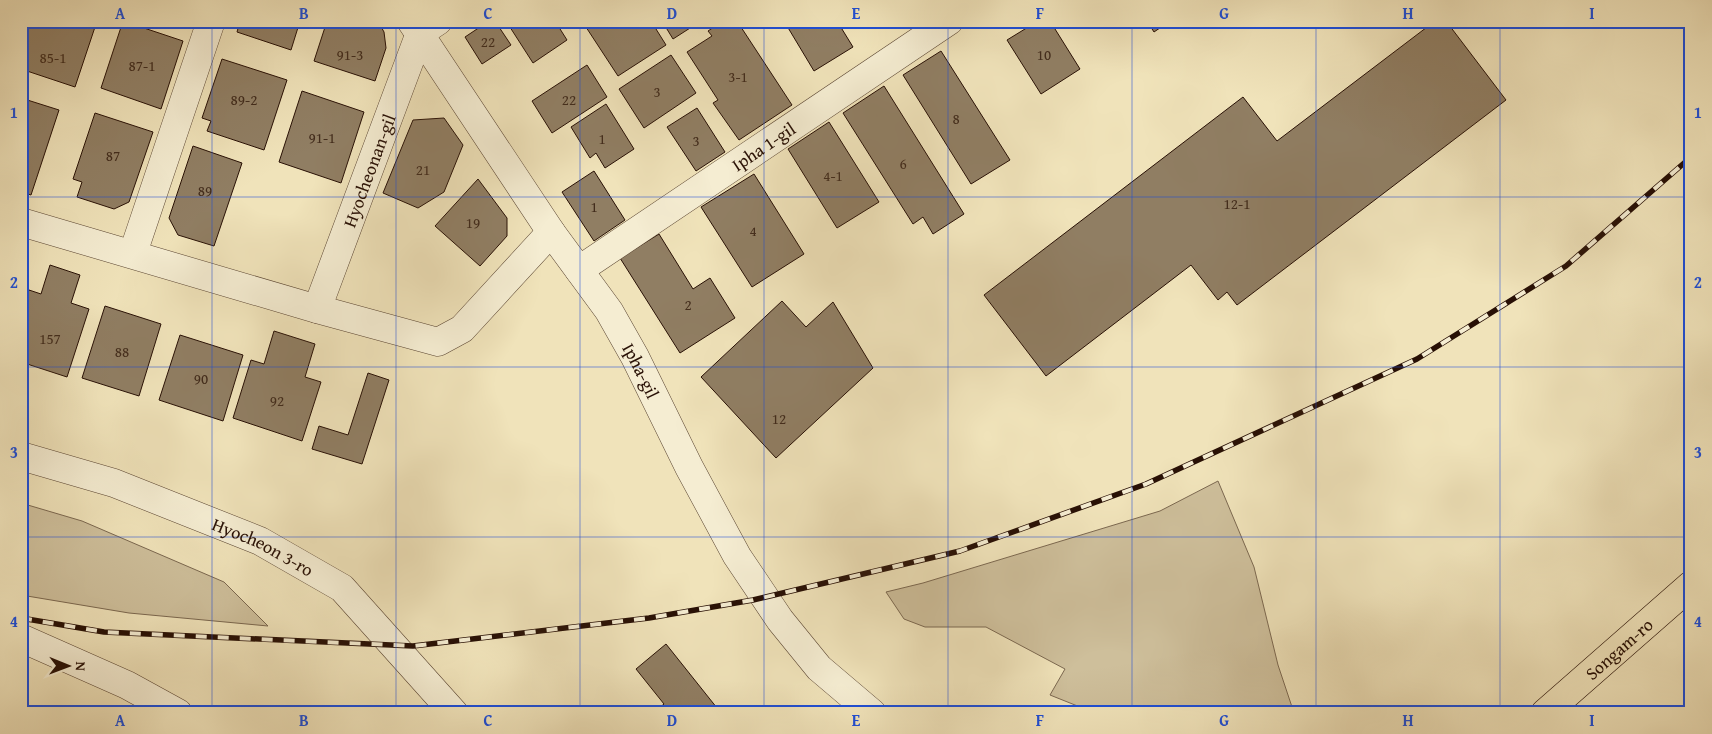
<svg xmlns="http://www.w3.org/2000/svg" width="1712" height="734" font-family="'Gentium Book Plus',serif">
	<style>
		.green { fill: #cebf9b; stroke: #7b6850 }
		.building { fill: #907e63; stroke: #281005 }
		.lines { fill: none; stroke-linecap: round; stroke-linejoin: round }
		.minor-casing { stroke: #5a4532; stroke-width: 29 }
		.major-casing { stroke: #281005; stroke-width: 29 }
		.minor { stroke: #f5edd2; stroke-width: 28 }
		.major { stroke: #f0e3ba; stroke-width: 28 }
		.rail-casing { stroke: #281005; stroke-width: 5.5 }
		.rail { stroke: #f5edd2; stroke-width: 4; stroke-dasharray: 11; stroke-linecap: butt }
		.grid { fill: none; stroke: #1d4ed8; stroke-width: 1; stroke-opacity: 0.55 }
		.labels { text-anchor: middle; dominant-baseline: central; stroke-width: 4; stroke-linejoin: round; paint-order: stroke }
		.number-label { font-size: 15px; fill: #422c1c }
		.street-label { font-size: 18px; fill: #281005; stroke: #f5edd2 }
		.neatline { fill: none; stroke: #1d4ed8; stroke-width: 2 }
		.grid-label { font-size: 16px; text-anchor: middle; font-weight: bold; fill: #1d4ed8 }
	</style>
	<rect width="100%" height="100%" fill="#f0e3ba"/>
	<filter id="stains"><feTurbulence type="fractalNoise" baseFrequency=".004" numOctaves="4"/><feColorMatrix values="0 0 0 0 .2 0 0 0 0 .09 0 0 0 0 .02 0 0 0 .5 -.17"/></filter>
	<radialGradient id="worn" r=".72"><stop offset=".6" stop-color="#630" stop-opacity="0"/><stop offset="1" stop-color="#630" stop-opacity=".3"/></radialGradient>
	<path class="green" d="M 1218,481 L 1254,567 L 1278,665 L 1294,713 L 1095,713 L 1050,695 L 1065,669 L 986,627 L 925,627 L 904,619 L 886,592 L 923,583 L 1160,511 Z
		M 21,503 L 82,521 L 224,582 L 268,626 L 129,613 L 21,595 Z"/>
	<path class="building" d="M 29,21 L 97,21 L 75,87 L 21,69 L 21,44 Z
		M 123,21 L 183,41 L 161,109 L 101,88 Z
		M 240,21 L 300,21 L 291,50 L 237,32 Z
		M 327,21 L 376,21 L 379,23 L 384,32 L 386,48 L 375,81 L 314,61 Z
		M 489,21 L 495,21 L 511,45 L 482,64 L 465,37 Z
		M 506,21 L 555,21 L 567,40 L 533,63 Z
		M 582,21 L 651,21 L 666,45 L 618,76 Z
		M 662,21 L 701,21 L 673,39 Z
		M 723,21 L 737,21 L 792,105 L 739,140 L 713,103 L 718,100 L 687,52 L 712,36 L 708,31 Z
		M 784,21 L 837,21 L 853,47 L 814,71 Z
		M 1038,21 L 1050,21 L 1080,69 L 1041,94 L 1007,40 Z
		M 1147,21 L 1170,21 L 1154,32 Z
		M 1435,21 L 1446,21 L 1506,100 L 1237,305 L 1227,292 L 1218,300 L 1191,265 L 1046,376 L 984,295 L 1243,97 L 1277,141 Z
		M 941,51 L 1010,160 L 971,184 L 903,75 Z
		M 671,55 L 696,93 L 644,128 L 619,89 Z
		M 222,59 L 287,80 L 264,150 L 207,131 L 211,121 L 202,118 Z
		M 587,65 L 607,97 L 552,133 L 532,101 Z
		M 884,86 L 964,214 L 933,234 L 923,217 L 913,224 L 843,113 Z
		M 302,91 L 364,112 L 341,183 L 279,162 Z
		M 21,98 L 59,110 L 31,195 L 21,192 Z
		M 606,104 L 634,149 L 605,168 L 596,153 L 590,158 L 571,127 Z
		M 697,108 L 725,152 L 696,171 L 667,127 Z
		M 95,113 L 153,132 L 129,202 L 114,209 L 77,197 L 82,182 L 73,179 Z
		M 444,118 L 463,145 L 444,192 L 418,208 L 383,193 L 413,120 Z
		M 829,122 L 879,202 L 837,228 L 788,149 Z
		M 193,146 L 242,163 L 214,246 L 178,235 L 169,218 Z
		M 594,171 L 625,220 L 594,241 L 562,192 Z
		M 754,174 L 804,254 L 752,287 L 701,207 Z
		M 478,179 L 507,218 L 507,236 L 480,266 L 435,226 Z
		M 659,234 L 693,289 L 710,278 L 735,318 L 680,353 L 620,258 Z
		M 50,265 L 80,275 L 71,303 L 89,309 L 67,377 L 21,362 L 21,314 L 29,290 L 41,294 Z
		M 782,301 L 806,327 L 833,302 L 873,368 L 776,458 L 701,377 Z
		M 105,306 L 161,324 L 139,396 L 82,378 Z
		M 274,331 L 315,344 L 305,377 L 321,382 L 302,441 L 233,418 L 251,360 L 264,364 Z
		M 180,335 L 243,355 L 223,421 L 159,400 Z
		M 368,373 L 389,380 L 362,464 L 312,449 L 319,426 L 348,435 Z
		M 666,644 L 721,713 L 653,713 L 664,704 L 636,669 Z
		M 1691,703 L 1691,713 L 1680,713 Z"/>
	<g class="lines">
		<g class="minor-casing">
			<g id="minor">
				<path id="s1" d="M 411,21 L 551,232 L 609,311 L 635,357 L 689,467 L 737,556 L 780,620 L 819,668 L 872,713"/>
				<path d="M 21,222 L 317,309 L 438,342 L 462,329 L 551,232"/>
				<path d="M 133,253 L 211,21"/>
				<path id="s2" d="M 579,270 L 949,21"/>
				<path id="s3" d="M 317,309 L 420,33 L 438,21"/>
				<path id="s4" d="M 21,456 L 114,483 L 260,541 L 342,588 L 454,713"/>
				<path d="M 21,638 L 127,685 L 178,713"/>
			</g>
		</g>
		<g class="major-casing">
			<g id="major">
				<path id="s5" d="M 1545,713 L 1691,585"/>
			</g>
		</g>
		<use href="#minor" class="minor"/>
		<use href="#major" class="major"/>
		<g class="rail-casing">
			<path id="rail" d="M 21,618 L 104,632 L 413,646 L 649,618 L 753,600 L 960,551 L 1146,484 L 1417,359 L 1566,266 L 1691,157"/>
		</g>
		<use href="#rail" class="rail"/>
	</g>
	<path class="grid" d="M 212,21 L 212,713M 396,21 L 396,713M 580,21 L 580,713M 764,21 L 764,713M 948,21 L 948,713M 1132,21 L 1132,713M 1316,21 L 1316,713M 1500,21 L 1500,713M 21,197 L 1691,197M 21,367 L 1691,367M 21,537 L 1691,537"/>
	<g class="labels">
		<g class="number-label">
			<text x="488" y="41">22</text>
			<text x="350" y="54">91-3</text>
			<text x="1044" y="54">10</text>
			<text x="53" y="57">85-1</text>
			<text x="142" y="65">87-1</text>
			<text x="738" y="76">3-1</text>
			<text x="657" y="91">3</text>
			<text x="244" y="99">89-2</text>
			<text x="569" y="99">22</text>
			<text x="956" y="118">8</text>
			<text x="322" y="137">91-1</text>
			<text x="602" y="138">1</text>
			<text x="696" y="140">3</text>
			<text x="113" y="155">87</text>
			<text x="903" y="163">6</text>
			<text x="423" y="169">21</text>
			<text x="833" y="175">4-1</text>
			<text x="205" y="190">89</text>
			<text x="1237" y="203">12-1</text>
			<text x="594" y="206">1</text>
			<text x="473" y="222">19</text>
			<text x="753" y="230">4</text>
			<text x="688" y="304">2</text>
			<text x="50" y="338">157</text>
			<text x="122" y="351">88</text>
			<text x="201" y="378">90</text>
			<text x="277" y="400">92</text>
			<text x="779" y="418">12</text>
		</g>
		<g class="street-label">
			<text stroke="none"><textPath href="#s2" startOffset="222">Ipha 1-gil</textPath></text>
			<text stroke="none"><textPath href="#s3" startOffset="148">Hyocheonan-gil</textPath></text>
			<text stroke="none"><textPath href="#s1" startOffset="419">Ipha-gil</textPath></text>
			<text stroke="none"><textPath href="#s4" startOffset="259">Hyocheon 3-ro</textPath></text>
			<text stroke="none"><textPath href="#s5" startOffset="98">Songam-ro</textPath></text>
		</g>
	</g>
	<rect width="1712" height="734" fill="none" stroke="#f0e3ba" stroke-width="55"/>
	<g transform="translate(68 666) rotate(91)" stroke="#f5edd2" stroke-width="4" paint-order="stroke">
	<path d="M0-4L9 19L0 12L-9 19Z" fill="#281005"/>
	<text y="-8" font-size="14" font-weight="bold" text-anchor="middle" fill="#281005">N</text>
	</g>
	<rect x="28" y="28" width="1656" height="678" class="neatline"/>
	<g class="grid-label">
		<text x="120" y="19">A</text>
		<text x="304" y="19">B</text>
		<text x="488" y="19">C</text>
		<text x="672" y="19">D</text>
		<text x="856" y="19">E</text>
		<text x="1040" y="19">F</text>
		<text x="1224" y="19">G</text>
		<text x="1408" y="19">H</text>
		<text x="1592" y="19">I</text>
		<text x="14" y="118">1</text>
		<text x="1698" y="118">1</text>
		<text x="14" y="288">2</text>
		<text x="1698" y="288">2</text>
		<text x="14" y="458">3</text>
		<text x="1698" y="458">3</text>
		<text x="14" y="627">4</text>
		<text x="1698" y="627">4</text>
		<text x="120" y="726">A</text>
		<text x="304" y="726">B</text>
		<text x="488" y="726">C</text>
		<text x="672" y="726">D</text>
		<text x="856" y="726">E</text>
		<text x="1040" y="726">F</text>
		<text x="1224" y="726">G</text>
		<text x="1408" y="726">H</text>
		<text x="1592" y="726">I</text>
	</g>
	<rect width="100%" height="100%" filter="url(#stains)"/>
	<rect width="100%" height="100%" fill="url(#worn)"/>
</svg>
